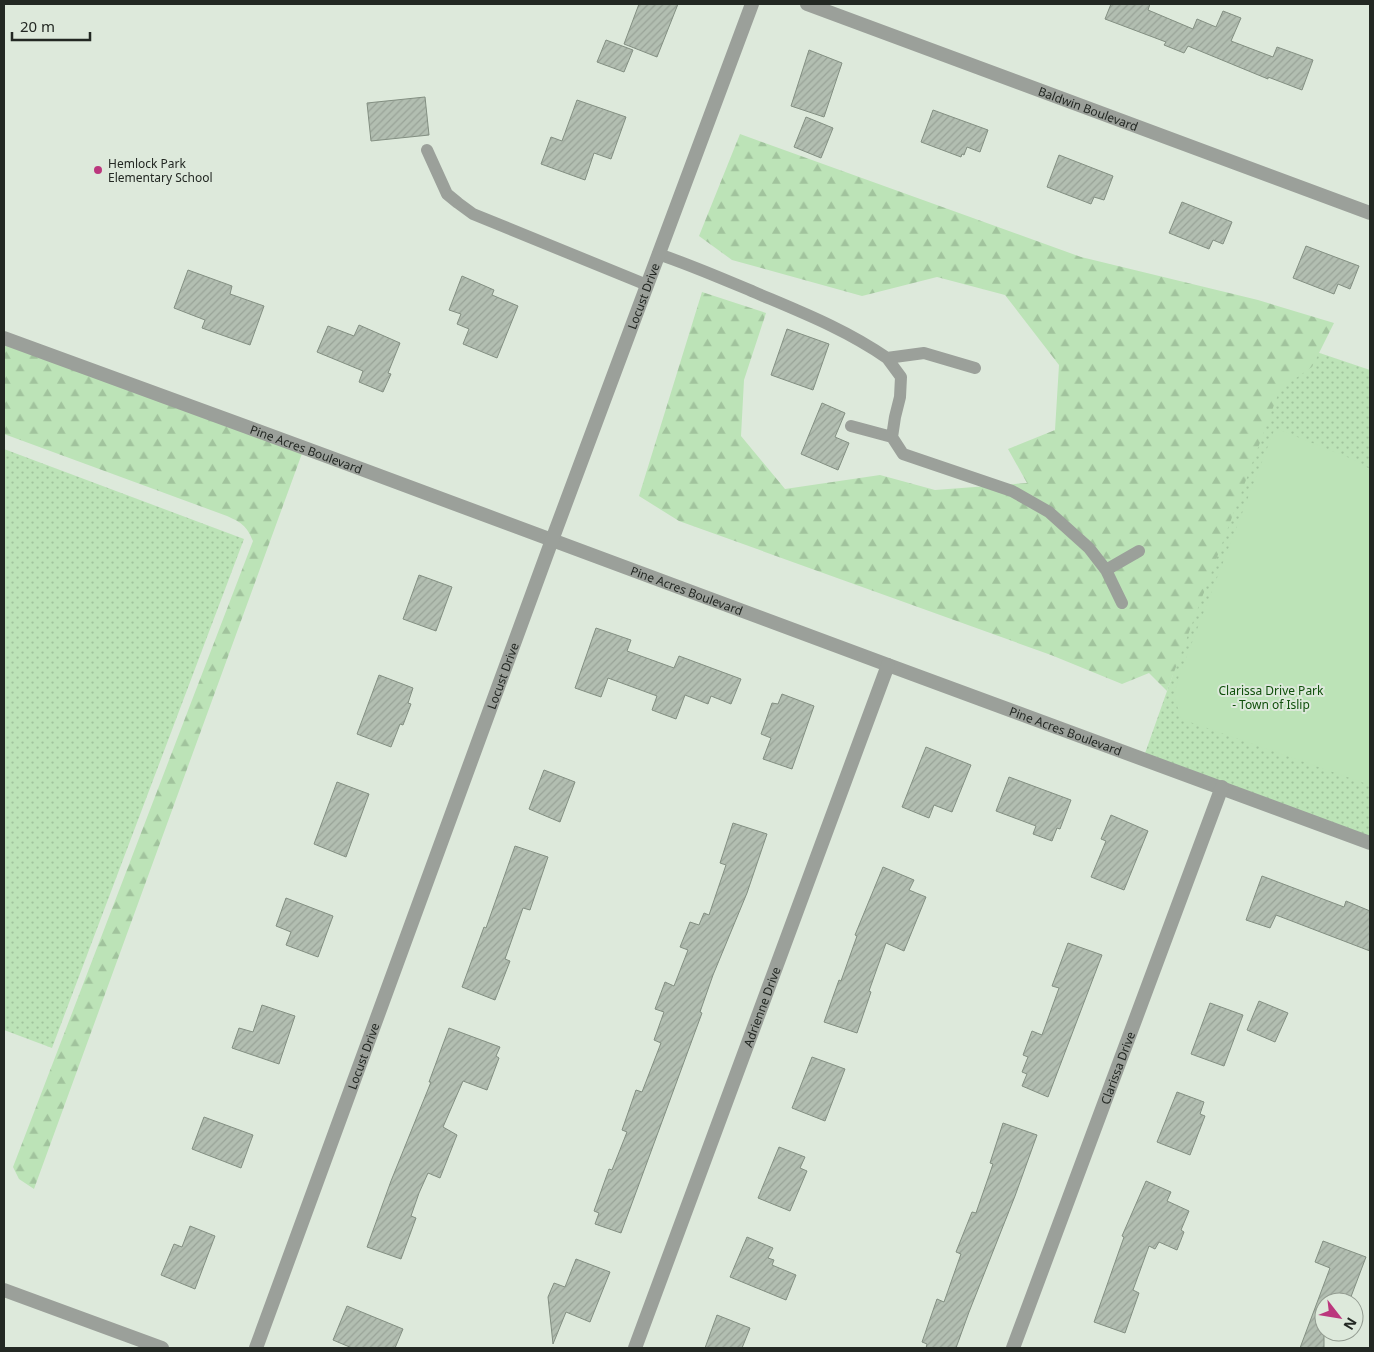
<svg xmlns="http://www.w3.org/2000/svg" width="1374" height="1352" font-family="'Noto Sans',sans-serif">
	<style>
		.grass { fill: url(#grass-dots) }
		.forest { fill: url(#forest-firs) }
		.garden { fill: #bce3b7 }
		.building { fill: url(#building-hatch); stroke: #838f82 }
		.lines { fill: none; stroke-linecap: round; stroke-linejoin: round }
		.service { stroke: #9ba09a; stroke-width: 12 }
		.minor { stroke: #9ba09a; stroke-width: 14 }
		.tertiary { stroke: #9ba09a; stroke-width: 14 }
		.poi-dot { fill: #bb377d; stroke: #dde9db; stroke-width: 2 }
		.labels { text-anchor: middle; dominant-baseline: central; stroke-width: 4; stroke-linejoin: round; paint-order: stroke }
		.street-label { font-size: 12px; fill: #232823; stroke: #dde9db }
		.poi-label { font-size: 12px; fill: #232823; stroke: #dde9db; text-anchor: start }
		.park-label { font-size: 12px; fill: #104f0b; stroke: #dde9db }
	</style>
	<defs>
		<pattern id="grass-dots" width="8" height="8" patternUnits="userSpaceOnUse" patternTransform="scale(1.25)"><rect width="8" height="8" fill="#bce3b7"/><path d="M2 2h.1M6 6h.1" fill="none" stroke="#a1c39d" stroke-width="1.8" stroke-linecap="round"/></pattern>
		<pattern id="forest-firs" width="22" height="20" patternUnits="userSpaceOnUse" patternTransform="scale(1.25)"><rect width="22" height="20" fill="#bce3b7"/><path d="M5 1l3.5 6h-7zM16 11l3.5 6h-7z" fill="#a1c39d"/></pattern>
		<pattern id="building-hatch" width="6" height="6" patternUnits="userSpaceOnUse" patternTransform="scale(1.25)"><rect width="6" height="6" fill="#b2beb1"/><path d="M-1 1l2-2M0 6l6-6M5 7l2-2" fill="none" stroke="#99a398"/></pattern>
	</defs>
	<rect width="100%" height="100%" fill="#dde9db"/>
	<path class="grass" d="M 1290,343 L 1370,370 L 1370,843 L 1143,759 Z
		M 4,449 L 244,539 L 52,1048 L 4,1030 Z"/>
	<path class="forest" d="M 740,134 L 1081,257 L 1258,300 L 1334,323 L 1312,367 L 1280,389 L 1167,691 L 1149,673 L 1122,684 L 1051,655 L 679,521 L 639,496 L 702,292 L 766,313 L 744,380 L 741,436 L 785,489 L 880,475 L 935,490 L 1027,483 L 1008,449 L 1055,430 L 1059,365 L 1005,295 L 937,277 L 862,296 L 732,260 L 699,236 Z
		M 4,337 L 304,448 L 34,1189 L 19,1179 L 13,1167 L 253,541 C 246,525 242,523 227,516 L 4,434 Z"/>
	<path class="garden" d="M 1275,428 L 1352,459 L 1370,469 L 1370,785 L 1181,719 L 1174,695 L 1179,676 Z"/>
	<path class="building" d="M 639,4 L 678,4 L 657,57 L 624,44 Z
		M 1111,4 L 1150,4 L 1148,10 L 1193,29 L 1197,19 L 1216,27 L 1223,11 L 1241,18 L 1231,41 L 1273,57 L 1277,47 L 1313,60 L 1302,90 L 1268,77 L 1268,79 L 1188,46 L 1184,53 L 1164,45 L 1166,42 L 1105,19 Z
		M 606,40 L 633,50 L 624,72 L 597,62 Z
		M 809,50 L 842,63 L 824,117 L 791,106 Z
		M 425,97 L 429,135 L 371,141 L 367,103 Z
		M 577,100 L 626,117 L 611,159 L 594,153 L 585,180 L 541,164 L 551,137 L 562,141 Z
		M 933,110 L 988,130 L 980,152 L 967,147 L 964,155 L 962,154 L 961,157 L 921,142 Z
		M 806,117 L 833,128 L 821,158 L 794,147 Z
		M 1059,155 L 1113,176 L 1104,200 L 1094,197 L 1091,204 L 1047,187 Z
		M 1182,202 L 1232,222 L 1223,244 L 1213,240 L 1209,249 L 1169,233 Z
		M 1306,246 L 1359,266 L 1350,289 L 1338,284 L 1334,294 L 1293,278 Z
		M 188,270 L 232,286 L 230,294 L 264,306 L 250,345 L 202,328 L 205,320 L 174,308 Z
		M 462,276 L 494,290 L 492,295 L 518,306 L 497,358 L 463,344 L 469,329 L 457,324 L 461,314 L 449,310 Z
		M 359,325 L 400,343 L 388,373 L 391,374 L 383,392 L 359,382 L 363,371 L 317,352 L 328,326 L 354,336 Z
		M 787,329 L 829,344 L 813,390 L 771,375 Z
		M 822,403 L 845,413 L 835,437 L 849,443 L 838,470 L 801,454 Z
		M 419,575 L 452,587 L 436,631 L 403,619 Z
		M 596,628 L 631,640 L 627,651 L 674,668 L 679,656 L 741,679 L 731,704 L 711,696 L 708,704 L 685,695 L 676,719 L 652,710 L 657,696 L 608,678 L 601,697 L 575,688 Z
		M 379,675 L 413,688 L 408,703 L 411,704 L 403,725 L 400,724 L 391,747 L 357,734 Z
		M 782,694 L 814,706 L 792,769 L 763,759 L 771,738 L 761,734 L 772,703 L 778,704 Z
		M 926,747 L 971,765 L 952,812 L 934,805 L 929,818 L 902,807 Z
		M 544,770 L 575,782 L 560,822 L 529,809 Z
		M 1009,777 L 1071,800 L 1060,829 L 1057,828 L 1052,841 L 1033,834 L 1036,826 L 996,811 Z
		M 337,782 L 369,794 L 346,857 L 314,844 Z
		M 1111,815 L 1148,831 L 1124,890 L 1091,877 L 1106,841 L 1101,839 Z
		M 733,823 L 767,834 L 747,893 L 713,975 L 700,1012 L 702,1013 L 621,1233 L 595,1224 L 599,1213 L 594,1211 L 609,1169 L 612,1170 L 627,1132 L 622,1130 L 636,1090 L 642,1092 L 661,1043 L 654,1040 L 664,1012 L 655,1009 L 665,982 L 674,986 L 688,950 L 680,947 L 690,922 L 699,925 L 704,913 L 709,915 L 726,865 L 720,863 Z
		M 515,846 L 548,857 L 530,910 L 523,908 L 505,959 L 510,961 L 495,1000 L 462,987 L 484,927 L 486,928 Z
		M 883,867 L 914,880 L 909,890 L 926,897 L 904,951 L 886,943 L 869,991 L 871,992 L 857,1033 L 824,1022 L 839,980 L 841,981 L 857,936 L 855,935 Z
		M 1262,876 L 1344,907 L 1346,901 L 1370,911 L 1370,951 L 1276,915 L 1270,928 L 1246,920 Z
		M 286,898 L 333,916 L 318,957 L 286,945 L 291,932 L 276,926 Z
		M 1068,943 L 1102,955 L 1048,1097 L 1022,1086 L 1027,1074 L 1022,1072 L 1028,1057 L 1023,1055 L 1032,1031 L 1042,1035 L 1059,988 L 1052,986 Z
		M 1259,1001 L 1288,1013 L 1275,1042 L 1247,1030 Z
		M 1210,1003 L 1243,1015 L 1224,1066 L 1191,1054 Z
		M 262,1005 L 295,1016 L 279,1064 L 232,1048 L 239,1028 L 253,1032 Z
		M 449,1028 L 500,1047 L 496,1056 L 499,1058 L 487,1090 L 463,1081 L 443,1127 L 457,1135 L 440,1178 L 428,1173 L 419,1193 L 411,1216 L 416,1218 L 401,1259 L 367,1247 L 391,1181 L 431,1082 L 429,1082 Z
		M 812,1057 L 845,1069 L 825,1121 L 792,1108 Z
		M 1177,1092 L 1204,1102 L 1200,1114 L 1205,1116 L 1190,1155 L 1157,1142 Z
		M 204,1117 L 253,1135 L 241,1168 L 192,1149 Z
		M 1003,1123 L 1037,1135 L 1015,1196 L 969,1312 L 956,1348 L 926,1348 L 927,1344 L 922,1342 L 937,1299 L 944,1302 L 961,1254 L 956,1252 L 972,1212 L 976,1213 L 993,1164 L 990,1163 Z
		M 779,1147 L 805,1157 L 800,1168 L 807,1171 L 790,1211 L 758,1198 Z
		M 1146,1181 L 1171,1192 L 1167,1201 L 1189,1211 L 1181,1230 L 1184,1232 L 1177,1250 L 1159,1242 L 1155,1249 L 1149,1246 L 1133,1290 L 1139,1293 L 1125,1333 L 1094,1322 L 1124,1237 L 1122,1236 Z
		M 190,1226 L 215,1236 L 195,1289 L 161,1275 L 174,1244 L 182,1247 Z
		M 747,1237 L 773,1248 L 768,1258 L 774,1260 L 772,1265 L 796,1275 L 786,1300 L 730,1277 Z
		M 1323,1241 L 1366,1257 L 1349,1302 L 1324,1302 L 1324,1348 L 1300,1348 L 1330,1268 L 1315,1262 Z
		M 576,1259 L 610,1272 L 590,1322 L 566,1312 L 553,1344 L 548,1297 L 554,1283 L 565,1287 Z
		M 347,1306 L 403,1329 L 395,1348 L 352,1348 L 333,1340 Z
		M 717,1315 L 750,1328 L 742,1348 L 705,1348 Z"/>
	<g class="lines">
		<path class="service" d="M 427,150 L 447,194 L 458,203 L 473,214 L 647,285
			M 658,254 C 691,265 723,279 754,292 C 801,312 845,329 887,358 L 924,353 L 975,368
			M 851,426 L 892,437 L 895,417 L 900,397 L 901,377 L 887,358
			M 892,437 L 903,454 L 1012,491 L 1049,512 L 1089,548 L 1106,570 L 1139,551
			M 1106,570 L 1122,603"/>
		<g class="minor">
			<path id="s1" d="M 807,4 L 1370,213"/>
			<path id="s2" d="M 4,338 L 329,457 L 888,665 L 1370,843"/>
			<path id="s3" d="M 256,1348 L 552,540 L 752,4"/>
			<path id="s4" d="M 635,1348 L 888,665"/>
			<path id="s5" d="M 1013,1348 L 1222,787"/>
		</g>
		<path class="tertiary" d="M 4,1290 L 162,1348"/>
	</g>
	<circle class="poi-dot" cx="98" cy="170" r="5"/>
	<g class="labels">
		<g class="street-label">
			<text stroke="none"><textPath href="#s1" startOffset="300">Baldwin Boulevard</textPath></text>
			<text stroke="none"><textPath href="#s3" startOffset="1121">Locust Drive</textPath></text>
			<text stroke="none"><textPath href="#s2" startOffset="322">Pine Acres Boulevard</textPath></text>
			<text stroke="none"><textPath href="#s2" startOffset="728">Pine Acres Boulevard</textPath></text>
			<text stroke="none"><textPath href="#s3" startOffset="716">Locust Drive</textPath></text>
			<text stroke="none"><textPath href="#s2" startOffset="1132">Pine Acres Boulevard</textPath></text>
			<text stroke="none"><textPath href="#s4" startOffset="364">Adrienne Drive</textPath></text>
			<text stroke="none"><textPath href="#s3" startOffset="311">Locust Drive</textPath></text>
			<text stroke="none"><textPath href="#s5" startOffset="299">Clarissa Drive</textPath></text>
		</g>
		<g class="poi-label">
			<text x="108" y="163">Hemlock Park<tspan x="108" dy="14">Elementary School</tspan></text>
		</g>
		<g class="park-label">
			<text x="1271" y="690">Clarissa Drive Park<tspan x="1271" dy="14">- Town of Islip</tspan></text>
		</g>
	</g>
	<rect width="1374" height="1352" fill="none" stroke="#232823" stroke-width="10"/>
	<g transform="translate(1339 1317) rotate(121)"><circle r="24" fill="#dde9db" stroke="#939c91"/>
	<path d="M0-4L9 19L0 12L-9 19Z" fill="#bb377d"/>
	<text y="-8" font-size="14" font-weight="bold" text-anchor="middle" fill="#232823">N</text>
	</g>
	<path d="M12 32v8h78v-8" fill="none" stroke="#232823" stroke-width="2.5"/>
	<text x="20" y="32" font-size="15" fill="#232823" stroke="#dde9db" stroke-width="4" paint-order="stroke">20 m</text>
</svg>
